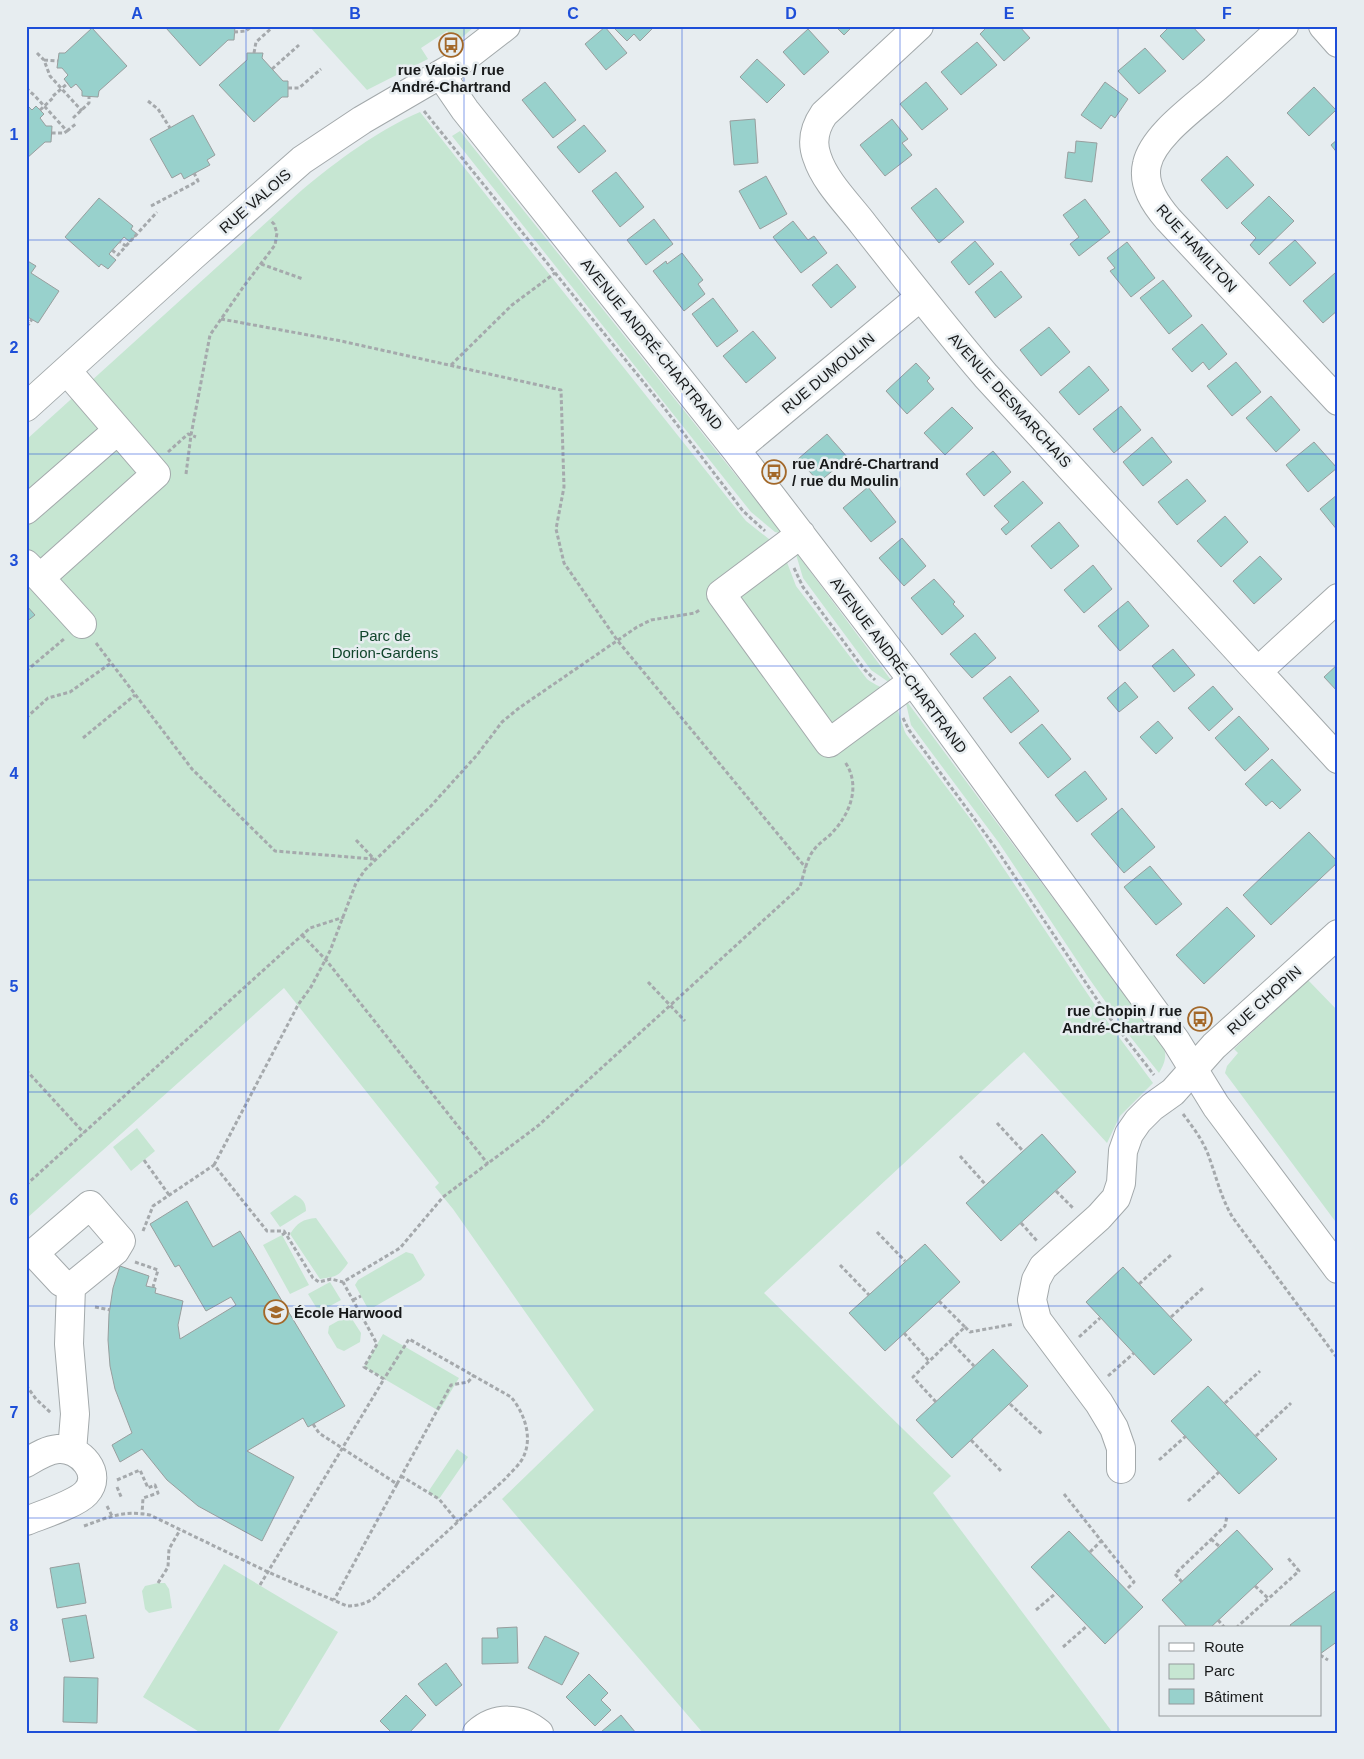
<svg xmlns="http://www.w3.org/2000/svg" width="1364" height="1759" font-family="Helvetica,sans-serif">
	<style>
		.green { fill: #c6e6d2 }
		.building { fill: #98d1cc; stroke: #989e9e }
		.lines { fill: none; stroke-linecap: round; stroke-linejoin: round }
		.minor-casing { stroke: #a3a9ab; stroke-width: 30 }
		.path { stroke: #a5a9ac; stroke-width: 3; stroke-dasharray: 4 2.5; stroke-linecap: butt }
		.minor { stroke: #fff; stroke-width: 28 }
		.grid { fill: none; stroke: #1d4ed8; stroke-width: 1; stroke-opacity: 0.55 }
		.labels { text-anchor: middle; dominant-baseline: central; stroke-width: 5; stroke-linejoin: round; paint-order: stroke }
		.poi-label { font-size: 15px; font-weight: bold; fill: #181a1b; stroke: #e7edf0; text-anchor: start }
		.street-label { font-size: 15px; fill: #181a1b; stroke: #e7edf0 }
		.park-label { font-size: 15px; fill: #10452b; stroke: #e7edf0 }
		.neatline { fill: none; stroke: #1d4ed8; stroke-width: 2 }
		.grid-label { font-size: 16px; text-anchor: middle; font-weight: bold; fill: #1d4ed8 }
	</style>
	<rect width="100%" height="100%" fill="#e7edf0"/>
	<path class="green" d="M 309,26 L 475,26 L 457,42 L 447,31 L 421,48 L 428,59 L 367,90 Z
		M 420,112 L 746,521 L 774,543 L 785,557 L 796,586 L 867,679 C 873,684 880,686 885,690 C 897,697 900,721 906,734 L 972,821 L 1093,1002 L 1153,1083 L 1120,1116 L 1107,1143 L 1024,1052 L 764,1293 L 951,1476 L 933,1493 L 1113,1733 L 703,1733 L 502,1499 L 594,1410 L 453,1209 L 435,1187 L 439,1183 L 284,988 L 26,1219 L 26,440 L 302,190 C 337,161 378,130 420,112 Z
		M 460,131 L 783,534 L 775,532 L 751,512 L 452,136 Z
		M 795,551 L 894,684 L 887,681 L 871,670 L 803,578 Z
		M 905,699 L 1164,1048 C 1167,1058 1164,1064 1159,1073 L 1129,1035 L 1088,977 L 999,843 L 911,725 Z
		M 1308,980 L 1338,1011 L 1338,1225 L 1225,1073 L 1227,1066 L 1238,1053 L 1234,1049 Z
		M 137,1128 L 155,1151 L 131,1171 L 113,1147 Z
		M 295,1195 C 303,1199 306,1203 306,1211 L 280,1227 L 270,1213 Z
		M 316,1218 L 348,1263 C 338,1277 337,1276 320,1279 L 290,1234 C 297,1223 303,1219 316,1218 Z
		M 282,1235 L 309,1285 L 290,1294 L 263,1245 Z
		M 406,1252 L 413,1254 L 425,1275 L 421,1280 L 374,1307 L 367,1307 L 355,1285 L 358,1280 Z
		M 330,1282 L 341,1300 L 319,1312 L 308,1294 Z
		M 345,1317 L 352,1319 L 361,1333 L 360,1342 L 344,1351 L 337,1348 L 328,1333 L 329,1326 Z
		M 383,1334 L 459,1378 L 439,1411 L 364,1367 Z
		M 457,1449 L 468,1457 L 439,1499 L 428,1492 Z
		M 224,1564 L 338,1632 L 277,1733 L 201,1733 L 143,1697 Z
		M 158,1583 L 165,1583 L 169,1589 L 172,1608 L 149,1613 L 145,1609 L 142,1591 L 145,1586 Z"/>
	<path class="building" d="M 167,26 L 235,26 L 234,40 L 228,40 L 200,66 L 166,28 Z
		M 612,26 L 655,26 L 640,41 L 634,34 L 627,41 Z
		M 835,26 L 853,26 L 844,35 Z
		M 988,26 L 1019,26 L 1030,38 L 1004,61 L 980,34 Z
		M 1170,26 L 1192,26 L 1205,40 L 1183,60 L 1160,36 Z
		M 605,27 L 627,53 L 606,70 L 585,44 Z
		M 92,28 L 127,66 L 99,91 L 98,97 L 82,96 L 82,91 L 76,84 L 71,88 L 64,79 L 68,75 L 62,68 L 57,68 L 59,53 L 65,53 Z
		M 808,29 L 829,52 L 804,75 L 783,52 Z
		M 977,42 L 997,65 L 961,95 L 941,72 Z
		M 1145,48 L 1166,71 L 1139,94 L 1118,71 Z
		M 247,53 L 263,53 L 262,58 L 283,81 L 288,81 L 288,97 L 282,97 L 254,122 L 219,85 L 247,60 Z
		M 757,59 L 785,85 L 767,103 L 740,77 Z
		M 545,82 L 576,120 L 553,138 L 522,100 Z
		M 926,82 L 948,109 L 922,130 L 900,104 Z
		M 1105,82 L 1128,99 L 1115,118 L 1111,115 L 1101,129 L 1081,115 Z
		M 1314,87 L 1336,110 L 1309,136 L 1287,113 Z
		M 26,104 L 32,110 L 36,106 L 44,114 L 40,118 L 46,126 L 52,126 L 51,142 L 45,142 L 26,159 Z
		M 193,115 L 215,155 L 207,160 L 210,165 L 184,179 L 181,173 L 172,178 L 150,139 Z
		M 755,119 L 758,163 L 734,165 L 730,121 Z
		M 892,119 L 908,139 L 902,143 L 912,155 L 885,176 L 860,145 Z
		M 584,125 L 606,151 L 579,173 L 557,147 Z
		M 1338,139 L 1338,154 L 1331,145 Z
		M 1076,141 L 1097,143 L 1092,182 L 1065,178 L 1068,152 L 1075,153 Z
		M 1227,156 L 1254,185 L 1227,209 L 1201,180 Z
		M 616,172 L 644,207 L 620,227 L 592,191 Z
		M 766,176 L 787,214 L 760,229 L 739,191 Z
		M 936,188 L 964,222 L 939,243 L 911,208 Z
		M 1269,196 L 1294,221 L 1259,255 L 1250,245 L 1256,238 L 1241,223 Z
		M 99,198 L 133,226 L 131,229 L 137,234 L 130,242 L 124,237 L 109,254 L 116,260 L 108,269 L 101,264 L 99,267 L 65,237 Z
		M 1085,199 L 1110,232 L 1079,256 L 1070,244 L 1079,237 L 1063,215 Z
		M 654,219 L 673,244 L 646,265 L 627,240 Z
		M 793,221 L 808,240 L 814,236 L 827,253 L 801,273 L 773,237 Z
		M 1295,240 L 1316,263 L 1290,286 L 1269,263 Z
		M 975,241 L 994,264 L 969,285 L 951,262 Z
		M 1127,242 L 1155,278 L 1131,297 L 1110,271 L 1115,268 L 1107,258 Z
		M 682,253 L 703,280 L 698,284 L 705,294 L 684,311 L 653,271 L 666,261 L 667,264 Z
		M 26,260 L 36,266 L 31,273 L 59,291 L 38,323 L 26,316 Z
		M 837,264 L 856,287 L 831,308 L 812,285 Z
		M 1001,271 L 1022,297 L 995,318 L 975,292 Z
		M 1335,273 L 1338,276 L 1338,310 L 1323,323 L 1303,301 Z
		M 1163,280 L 1192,316 L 1169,334 L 1140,298 Z
		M 713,298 L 738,331 L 717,347 L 692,314 Z
		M 1202,324 L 1227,354 L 1209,370 L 1203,362 L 1192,372 L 1172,349 Z
		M 1049,327 L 1070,352 L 1041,376 L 1020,350 Z
		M 753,331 L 776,358 L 746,383 L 723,356 Z
		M 1236,362 L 1261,392 L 1232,416 L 1207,386 Z
		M 916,363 L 930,378 L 927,381 L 934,389 L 907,414 L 886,391 Z
		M 1089,366 L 1109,390 L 1079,415 L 1059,392 Z
		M 1271,396 L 1300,430 L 1276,452 L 1246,418 Z
		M 1121,406 L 1141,430 L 1114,453 L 1093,429 Z
		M 952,407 L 973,428 L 945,455 L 924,433 Z
		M 827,434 L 848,458 L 819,482 L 798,459 Z
		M 1152,437 L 1172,462 L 1143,486 L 1123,462 Z
		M 1314,442 L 1337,468 L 1308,492 L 1286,465 Z
		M 993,451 L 1011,472 L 984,496 L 966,474 Z
		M 1187,479 L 1206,501 L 1177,525 L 1158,502 Z
		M 1023,481 L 1043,503 L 1006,535 L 1001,529 L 1009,522 L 994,506 Z
		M 868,487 L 896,522 L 871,542 L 843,508 Z
		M 1338,494 L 1338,531 L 1320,509 Z
		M 1225,516 L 1248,542 L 1221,567 L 1197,541 Z
		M 1059,522 L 1079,546 L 1051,569 L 1031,546 Z
		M 902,538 L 926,566 L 904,586 L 879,558 Z
		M 1260,556 L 1282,579 L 1254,604 L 1233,581 Z
		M 1093,565 L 1112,589 L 1084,613 L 1064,590 Z
		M 934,579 L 955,602 L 953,604 L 964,616 L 942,635 L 911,598 Z
		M 1128,601 L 1149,626 L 1120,651 L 1098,626 Z
		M 26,605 L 35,615 L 26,622 Z
		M 975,633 L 996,658 L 972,678 L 950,654 Z
		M 1173,649 L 1195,675 L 1174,692 L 1152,666 Z
		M 1338,664 L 1338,692 L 1324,677 Z
		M 1010,676 L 1039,711 L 1011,733 L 983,698 Z
		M 1125,682 L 1138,697 L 1119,712 L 1107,698 Z
		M 1213,686 L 1233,709 L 1209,731 L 1188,708 Z
		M 1239,716 L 1269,749 L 1245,771 L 1215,738 Z
		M 1158,721 L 1173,738 L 1156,754 L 1140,737 Z
		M 1042,724 L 1071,759 L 1048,778 L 1019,743 Z
		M 1272,759 L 1301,790 L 1280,809 L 1272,801 L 1266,806 L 1245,784 Z
		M 1085,771 L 1107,799 L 1077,822 L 1055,795 Z
		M 1122,808 L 1155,847 L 1124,873 L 1091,834 Z
		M 1309,832 L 1338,862 L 1271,925 L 1243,895 Z
		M 1150,866 L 1182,904 L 1156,925 L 1124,887 Z
		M 1227,907 L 1255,936 L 1204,984 L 1176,955 Z
		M 1042,1134 L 1076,1172 L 1001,1241 L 966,1203 Z
		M 187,1201 L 213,1247 L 240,1231 L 345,1406 L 308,1427 L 303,1418 L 247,1451 L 294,1477 L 262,1541 L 198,1506 L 167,1480 L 142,1449 L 120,1462 L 112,1445 L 132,1433 L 115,1389 L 110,1366 L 108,1340 L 109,1314 L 113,1288 L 120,1266 L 149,1276 L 146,1286 L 156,1288 L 155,1293 L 183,1301 L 178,1325 L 180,1339 L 236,1305 L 231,1297 L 206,1311 L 179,1265 L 175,1267 L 150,1224 Z
		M 925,1244 L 960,1282 L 885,1351 L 849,1313 Z
		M 1123,1267 L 1192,1340 L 1154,1375 L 1086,1302 Z
		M 993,1349 L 1028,1386 L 952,1458 L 916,1420 Z
		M 1208,1386 L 1277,1459 L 1239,1494 L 1171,1421 Z
		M 1237,1530 L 1273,1569 L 1210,1628 L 1188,1628 L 1162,1600 Z
		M 1069,1531 L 1143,1607 L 1105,1644 L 1031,1567 Z
		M 79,1563 L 86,1603 L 57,1608 L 50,1568 Z
		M 1338,1589 L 1338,1641 L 1320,1654 L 1320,1628 L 1292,1628 L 1290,1625 Z
		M 86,1615 L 94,1658 L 70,1662 L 62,1619 Z
		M 517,1627 L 518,1663 L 482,1664 L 482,1638 L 498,1638 L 497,1628 Z
		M 545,1636 L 579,1653 L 562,1685 L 528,1668 Z
		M 446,1663 L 462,1685 L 436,1706 L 418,1684 Z
		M 589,1674 L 608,1693 L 601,1700 L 611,1710 L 595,1726 L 566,1697 Z
		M 64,1677 L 98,1678 L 97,1723 L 63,1722 Z
		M 406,1695 L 426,1715 L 409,1733 L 392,1733 L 380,1721 Z
		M 621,1715 L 636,1733 L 602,1733 L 601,1732 Z"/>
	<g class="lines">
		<g class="minor-casing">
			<path id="minor" d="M 919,26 L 824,114 C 815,127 811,141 817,157 C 825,182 848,204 864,225 C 904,276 944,327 986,376 L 1338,759
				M 1284,26 C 1261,47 1238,68 1216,88 C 1195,107 1153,136 1147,164 C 1142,185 1155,204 1168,219 L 1338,401
				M 1323,26 L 1338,43
				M 441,75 L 465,110 L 736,450 L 913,681 L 1176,1041 L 1216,1106 L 1338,1269
				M 26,407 L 194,255 L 302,160 L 362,120 L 453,67 L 506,26
				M 736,450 L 920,297
				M 26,510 L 118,430 L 67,371
				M 801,534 L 721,594 L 829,743 L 913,681
				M 26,564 L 40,578 L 156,474 L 118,430
				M 40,578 L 82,624
				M 1258,671 L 1338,598
				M 71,1287 L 61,1282 L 34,1253 L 90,1205 L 121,1241 L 115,1251 L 71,1287 L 69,1344 L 75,1414 L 72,1451
				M 26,1463 C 36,1457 46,1450 58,1449 C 80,1447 104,1474 86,1493 C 76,1504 41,1515 26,1521
				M 1121,1469 L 1121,1448 L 1114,1428 L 1099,1403 L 1037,1320 L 1032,1300 L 1036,1280 L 1043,1267 L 1099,1217 L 1116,1198 L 1121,1183 L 1123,1151 L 1129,1134 L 1138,1121 L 1152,1107 L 1173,1092 L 1214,1046 L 1338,934
				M 477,1733 C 496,1716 520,1717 539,1733"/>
		</g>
		<path class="path" d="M 234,32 L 246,31 L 252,26
			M 37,53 L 44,60 L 50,76 L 82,111
			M 254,53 L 256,42 L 274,26
			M 44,60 L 58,61
			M 272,69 L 299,45
			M 26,88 L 35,96 L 67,131 L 64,133 L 52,133
			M 288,88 L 299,88 L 321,69
			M 53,96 L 68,83
			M 148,101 L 158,109 L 170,128
			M 40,110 L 54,97
			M 424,111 L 662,405 L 743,511 L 765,531
			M 73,118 L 89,103 L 89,97
			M 67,131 L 77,123
			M 151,206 L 198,181 L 194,173
			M 126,246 L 157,212
			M 112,250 L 118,255 L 126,246 L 120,242
			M 261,264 L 303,279
			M 221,319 L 341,341 L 561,390 L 564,487 L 556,529 L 564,563 L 617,640 L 806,868
			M 26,322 L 29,324 L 32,319
			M 451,365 L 512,305 L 555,273
			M 168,452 L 188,434 L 196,437
			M 186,474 L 191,435 L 210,335 L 244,286 L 275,245 L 277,233 L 274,224 L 270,220
			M 794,568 L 803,587 L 864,669 L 875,680
			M 96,643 L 192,769 L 275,851 L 374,859
			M 26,671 L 64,639
			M 26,718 L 48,698 L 70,692 L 111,663
			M 903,718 L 909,730 L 995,847 L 1106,1013 L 1154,1075
			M 83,738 L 135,695
			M 356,840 L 374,859
			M 302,935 L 326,960 L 488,1164
			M 648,982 L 685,1021
			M 26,1070 L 84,1133
			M 1183,1114 C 1193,1127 1204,1142 1209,1157 C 1217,1179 1221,1198 1233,1218 L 1338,1359
			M 997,1123 L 1023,1151
			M 960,1156 L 986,1185
			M 144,1160 L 169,1195
			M 214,1165 L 298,1005 L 311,987 L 330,951 L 356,883 L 365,870 L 430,807 L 477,755 L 502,722 L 519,708 L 637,627 L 651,620 L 695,613 L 701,609
			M 26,1185 L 310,928 L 344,917
			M 1056,1191 L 1073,1208
			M 1021,1223 L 1037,1241
			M 143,1231 L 153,1206 L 214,1165 L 267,1231 L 284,1231 L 313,1278 L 319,1282 L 331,1279 L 343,1282
			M 877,1232 L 905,1261
			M 282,1235 L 285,1233 L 290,1234
			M 135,1262 L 158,1270 L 153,1287
			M 840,1265 L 869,1295
			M 1139,1284 L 1172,1254
			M 353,1300 L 361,1296
			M 939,1301 L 965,1327 L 950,1341
			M 95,1307 L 110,1310
			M 1171,1317 L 1203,1288
			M 352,1319 L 360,1314
			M 965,1327 L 970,1332 L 1014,1324
			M 904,1333 L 929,1361
			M 1079,1337 L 1100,1318
			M 1108,1376 L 1134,1353
			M 26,1385 L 36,1399 L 51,1413
			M 936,1402 L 913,1377 L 950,1341 L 974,1366
			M 1225,1403 L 1260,1371
			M 1010,1404 L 1042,1434
			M 313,1424 L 319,1433 L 397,1484 L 334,1600
			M 1256,1436 L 1291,1403
			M 971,1440 L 1002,1472
			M 1159,1460 L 1186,1436
			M 401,1476 L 439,1499 L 458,1522
			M 117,1480 L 140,1470 L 148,1488 L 155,1485 L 158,1493 L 143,1498 L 142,1514
			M 397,1484 L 451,1385 L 468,1382 L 474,1375
			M 117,1487 L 122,1499
			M 1064,1494 L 1134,1582 L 1126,1590
			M 1188,1501 L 1219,1472
			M 107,1506 L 112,1516
			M 84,1526 C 109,1517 123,1510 150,1515 L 268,1572 L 347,1606 C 357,1606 364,1604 373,1599 L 505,1479 C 512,1471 522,1463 525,1453 C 532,1434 523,1411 511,1397 L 409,1339 L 384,1379
			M 1211,1539 L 1220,1547
			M 1090,1552 L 1102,1540
			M 1182,1582 L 1175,1574 L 1225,1526 L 1227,1516
			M 158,1583 L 168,1567 L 169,1549 L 180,1530
			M 260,1585 L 384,1379 L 364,1367 L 377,1344 L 343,1282 L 400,1248 L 443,1197 L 539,1125 L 800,887 C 803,877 807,858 813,851 C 817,845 824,840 830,835 C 849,816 862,787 845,762
			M 1255,1586 L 1268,1598
			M 1036,1610 L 1056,1593
			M 1218,1620 L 1225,1628
			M 1236,1628 L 1299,1571 L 1288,1558
			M 1063,1647 L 1087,1626
			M 1320,1655 L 1328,1660"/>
		<use href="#minor" class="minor"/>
	</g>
	<path class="grid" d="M 246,26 L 246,1733M 464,26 L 464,1733M 682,26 L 682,1733M 900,26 L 900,1733M 1118,26 L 1118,1733M 26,240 L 1338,240M 26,454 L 1338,454M 26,666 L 1338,666M 26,880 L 1338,880M 26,1092 L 1338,1092M 26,1306 L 1338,1306M 26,1518 L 1338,1518"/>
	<defs>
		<g id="bus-ring" transform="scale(1.25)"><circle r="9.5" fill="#e7edf0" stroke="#a36829" stroke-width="1.5"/><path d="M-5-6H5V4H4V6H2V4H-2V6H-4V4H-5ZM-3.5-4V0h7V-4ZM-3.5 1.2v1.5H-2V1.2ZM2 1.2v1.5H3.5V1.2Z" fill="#a36829"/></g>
		<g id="school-ring" transform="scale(1.25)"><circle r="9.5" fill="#e7edf0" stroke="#a36829" stroke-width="1.5"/><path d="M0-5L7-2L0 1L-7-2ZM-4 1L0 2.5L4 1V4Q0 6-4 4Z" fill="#a36829"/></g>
	</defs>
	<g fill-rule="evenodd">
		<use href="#bus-ring" x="451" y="45"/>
		<use href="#bus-ring" x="774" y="472"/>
		<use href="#bus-ring" x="1200" y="1019"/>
		<use href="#school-ring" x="276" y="1312"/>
	</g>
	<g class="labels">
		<g class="poi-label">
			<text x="451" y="69" text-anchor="middle">rue Valois / rue<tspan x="451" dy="17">André-Chartrand</tspan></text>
			<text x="792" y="463">rue André-Chartrand<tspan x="792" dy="17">/ rue du Moulin</tspan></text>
			<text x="1182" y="1010" text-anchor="end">rue Chopin / rue<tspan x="1182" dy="17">André-Chartrand</tspan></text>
			<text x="294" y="1312">École Harwood</text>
		</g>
		<g class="street-label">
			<text transform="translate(255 201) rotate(-41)">RUE VALOIS</text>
			<text transform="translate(1197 248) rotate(48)">RUE HAMILTON</text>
			<text transform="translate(652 344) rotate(51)">AVENUE ANDRÉ-CHARTRAND</text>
			<text transform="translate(828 373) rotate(-40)">RUE DUMOULIN</text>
			<text transform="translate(1010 400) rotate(48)">AVENUE DESMARCHAIS</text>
			<text transform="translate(899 665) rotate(53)">AVENUE ANDRÉ-CHARTRAND</text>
			<text transform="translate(1264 1000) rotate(-42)">RUE CHOPIN</text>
		</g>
		<g class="park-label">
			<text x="385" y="635">Parc de<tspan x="385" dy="17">Dorion-Gardens</tspan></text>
		</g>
	</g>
	<rect width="1364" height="1759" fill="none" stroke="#e7edf0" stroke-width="55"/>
	<rect x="1159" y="1626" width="162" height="90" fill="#e7edf0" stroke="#94999b"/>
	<rect x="1169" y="1643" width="25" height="8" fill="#ffffff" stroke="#94999b"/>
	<text x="1204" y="1652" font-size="15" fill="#181a1b">Route</text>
	<rect x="1169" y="1664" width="25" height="15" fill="#c6e6d2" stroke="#94999b"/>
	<text x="1204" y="1676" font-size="15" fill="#181a1b">Parc</text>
	<rect x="1169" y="1689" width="25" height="15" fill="#98d1cc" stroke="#94999b"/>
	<text x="1204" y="1702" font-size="15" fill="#181a1b">Bâtiment</text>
	<rect x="28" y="28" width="1308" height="1704" class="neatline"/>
	<g class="grid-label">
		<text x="137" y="19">A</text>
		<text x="355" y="19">B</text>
		<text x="573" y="19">C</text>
		<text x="791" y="19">D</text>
		<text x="1009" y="19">E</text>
		<text x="1227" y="19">F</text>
		<text x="14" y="140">1</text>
		<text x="14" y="353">2</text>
		<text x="14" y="566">3</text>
		<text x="14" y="779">4</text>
		<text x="14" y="992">5</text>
		<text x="14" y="1205">6</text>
		<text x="14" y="1418">7</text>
		<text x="14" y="1631">8</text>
	</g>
</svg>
